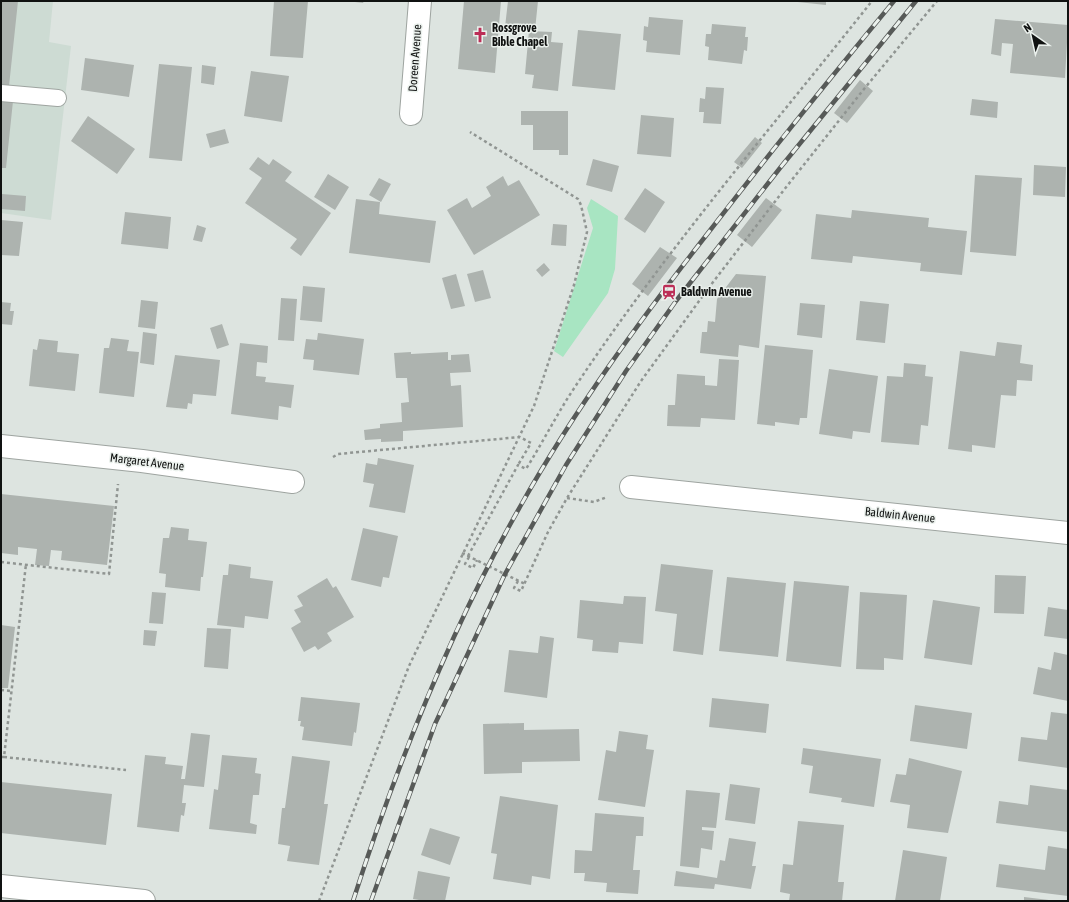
<svg xmlns="http://www.w3.org/2000/svg" width="1069" height="902" font-family="'Asap Condensed',sans-serif">
	<style>
		.built { fill: #cddbd3 }
		.green { fill: #a8e5c2 }
		.building { fill: #adb3af }
		.lines { fill: none; stroke-linecap: round; stroke-linejoin: round }
		.service-casing { stroke: #9ea4a0; stroke-width: 18 }
		.minor-casing { stroke: #9ea4a0; stroke-width: 24 }
		.path { stroke: #909592; stroke-width: 2.5; stroke-dasharray: 3 3; stroke-linecap: butt }
		.service { stroke: #fff; stroke-width: 16 }
		.minor { stroke: #fff; stroke-width: 22 }
		.rail-casing { stroke: #575a58; stroke-width: 4.5 }
		.rail { stroke: #ebf1ed; stroke-width: 3; stroke-dasharray: 9; stroke-linecap: butt }
		.labels { text-anchor: middle; dominant-baseline: central; stroke-width: 3; stroke-linejoin: round; paint-order: stroke }
		.poi-label { font-size: 12px; font-weight: bold; fill: #101211; stroke: #ebf1ed; text-anchor: start }
		.street-label { font-size: 12px; fill: #101211; stroke: #ebf1ed }
	</style>
	<rect width="100%" height="100%" fill="#dde4e0"/>
	<path class="built" d="M 1,1 L 53,1 L 49,42 L 71,46 L 51,220 L 1,213 Z"/>
	<path class="green" d="M 591,199 L 618,216 L 615,269 L 608,293 L 563,357 L 554,351 L 593,228 L 587,208 Z"/>
	<path class="building" d="M 1,1 L 18,1 L 9,86 L 1,85 Z
		M 274,1 L 308,1 L 303,58 L 270,56 Z
		M 347,1 L 364,1 L 363,3 Z
		M 464,1 L 501,1 L 495,73 L 458,69 Z
		M 508,1 L 538,1 L 535,30 L 505,27 Z
		M 788,1 L 826,1 L 826,5 Z
		M 649,17 L 683,20 L 680,55 L 646,52 L 647,41 L 643,40 L 644,26 L 648,27 Z
		M 995,19 L 1068,25 L 1065,78 L 1010,73 L 1013,44 L 1002,43 L 1001,56 L 991,54 Z
		M 712,24 L 746,27 L 745,37 L 748,37 L 747,51 L 744,50 L 742,64 L 708,60 L 709,47 L 705,46 L 706,34 L 711,34 Z
		M 578,30 L 621,34 L 615,90 L 572,86 Z
		M 529,31 L 552,32 L 551,42 L 563,43 L 558,91 L 532,88 L 534,75 L 525,74 Z
		M 85,58 L 134,65 L 129,97 L 81,90 Z
		M 159,64 L 192,67 L 182,161 L 149,158 Z
		M 202,65 L 216,67 L 214,85 L 201,83 Z
		M 251,71 L 289,76 L 282,122 L 244,116 Z
		M 860,80 L 873,91 L 847,123 L 834,113 Z
		M 706,87 L 724,88 L 721,124 L 703,123 L 704,112 L 699,112 L 700,98 L 705,99 Z
		M 972,99 L 998,102 L 997,118 L 970,115 Z
		M 1,100 L 13,101 L 6,168 L 1,168 Z
		M 521,111 L 568,111 L 568,155 L 559,155 L 559,150 L 533,150 L 533,125 L 521,125 Z
		M 641,115 L 674,118 L 671,157 L 637,154 Z
		M 88,116 L 135,149 L 117,174 L 71,141 Z
		M 225,129 L 229,143 L 210,148 L 206,134 Z
		M 755,137 L 762,143 L 742,168 L 734,162 Z
		M 258,157 L 269,165 L 273,159 L 292,172 L 285,181 L 331,213 L 301,256 L 290,248 L 297,239 L 245,203 L 262,178 L 249,169 Z
		M 593,159 L 619,166 L 612,192 L 586,185 Z
		M 1034,165 L 1066,167 L 1065,197 L 1033,195 Z
		M 328,174 L 349,187 L 335,210 L 314,197 Z
		M 975,175 L 1022,178 L 1016,256 L 970,252 Z
		M 503,176 L 508,186 L 519,180 L 540,215 L 474,255 L 447,210 L 467,198 L 472,208 L 491,196 L 486,187 Z
		M 379,178 L 391,184 L 381,202 L 369,195 Z
		M 645,188 L 665,202 L 645,233 L 624,219 Z
		M 2,194 L 26,196 L 25,211 L 1,209 Z
		M 766,198 L 782,210 L 752,247 L 737,235 Z
		M 356,199 L 380,202 L 379,214 L 436,221 L 430,263 L 349,253 Z
		M 852,210 L 929,218 L 928,227 L 967,231 L 962,275 L 920,271 L 921,263 L 853,256 L 852,263 L 811,259 L 816,214 L 851,218 Z
		M 125,212 L 171,217 L 168,249 L 121,244 Z
		M 1,220 L 23,222 L 19,256 L 1,255 Z
		M 553,224 L 567,225 L 566,246 L 551,245 Z
		M 197,225 L 206,228 L 202,242 L 193,240 Z
		M 660,247 L 677,258 L 648,296 L 632,284 Z
		M 544,263 L 550,270 L 542,277 L 536,270 Z
		M 483,270 L 491,298 L 475,302 L 467,274 Z
		M 456,274 L 465,306 L 451,309 L 442,278 Z
		M 736,274 L 766,276 L 759,348 L 739,345 L 738,357 L 700,353 L 702,332 L 707,332 L 708,321 L 715,322 L 717,299 Z
		M 303,286 L 325,288 L 322,322 L 300,320 Z
		M 281,298 L 297,299 L 294,341 L 278,340 Z
		M 141,300 L 158,302 L 155,329 L 138,327 Z
		M 860,301 L 889,304 L 885,343 L 856,340 Z
		M 1,302 L 11,303 L 10,311 L 14,311 L 12,325 L 1,324 Z
		M 800,303 L 825,305 L 822,338 L 797,335 Z
		M 222,324 L 229,345 L 217,349 L 210,328 Z
		M 143,332 L 157,334 L 154,365 L 140,363 Z
		M 318,333 L 364,339 L 359,375 L 313,370 L 314,360 L 303,359 L 306,339 L 317,340 Z
		M 111,338 L 129,340 L 127,351 L 139,352 L 134,397 L 99,393 L 104,348 L 109,348 Z
		M 39,339 L 58,341 L 57,352 L 79,354 L 75,391 L 29,386 L 33,349 L 37,350 Z
		M 997,342 L 1022,345 L 1020,363 L 1033,365 L 1032,381 L 1017,380 L 1016,396 L 1001,395 L 995,448 L 972,445 L 972,452 L 948,449 L 960,351 L 995,356 Z
		M 240,343 L 268,346 L 267,363 L 257,362 L 256,376 L 266,377 L 265,382 L 294,385 L 291,408 L 279,406 L 278,420 L 231,414 Z
		M 765,345 L 813,350 L 807,418 L 800,418 L 799,425 L 775,422 L 775,426 L 757,424 Z
		M 411,352 L 411,354 L 448,352 L 448,360 L 451,360 L 451,355 L 469,354 L 471,372 L 450,373 L 451,386 L 461,385 L 463,427 L 403,431 L 403,441 L 381,442 L 381,439 L 365,440 L 364,430 L 380,428 L 380,424 L 402,422 L 401,403 L 409,402 L 407,378 L 396,378 L 394,353 Z
		M 175,355 L 220,360 L 216,396 L 193,394 L 192,404 L 188,403 L 187,409 L 166,407 Z
		M 719,359 L 739,360 L 735,420 L 701,418 L 700,427 L 667,426 L 668,405 L 675,405 L 677,374 L 705,376 L 705,385 L 717,386 Z
		M 904,363 L 926,365 L 925,376 L 933,377 L 928,426 L 921,425 L 919,445 L 881,442 L 887,376 L 903,377 Z
		M 829,369 L 878,376 L 870,433 L 853,431 L 852,439 L 819,434 Z
		M 378,458 L 414,465 L 405,513 L 369,507 L 374,484 L 363,482 L 366,463 L 377,465 Z
		M 1,494 L 114,506 L 107,565 L 61,560 L 62,551 L 51,550 L 49,566 L 35,565 L 37,549 L 18,547 L 18,555 L 1,553 Z
		M 171,527 L 189,529 L 188,540 L 207,542 L 203,577 L 201,577 L 200,591 L 165,587 L 166,574 L 159,573 L 163,538 L 169,538 Z
		M 363,528 L 398,536 L 389,578 L 383,577 L 381,587 L 351,580 Z
		M 229,564 L 251,567 L 250,578 L 273,581 L 268,619 L 245,616 L 244,628 L 217,625 L 223,575 L 228,575 Z
		M 661,564 L 713,570 L 703,655 L 673,651 L 677,614 L 655,611 Z
		M 995,575 L 1026,576 L 1024,614 L 994,613 Z
		M 727,577 L 786,583 L 778,657 L 719,651 Z
		M 327,578 L 333,588 L 336,586 L 354,617 L 327,633 L 332,641 L 318,650 L 315,646 L 304,652 L 291,628 L 301,622 L 294,610 L 303,606 L 297,596 Z
		M 794,581 L 849,586 L 841,667 L 786,661 Z
		M 152,592 L 166,593 L 163,624 L 149,623 Z
		M 860,592 L 907,595 L 903,660 L 884,658 L 884,670 L 856,669 Z
		M 624,596 L 646,597 L 643,644 L 619,642 L 618,653 L 592,651 L 593,640 L 577,638 L 580,600 L 623,604 Z
		M 933,600 L 980,607 L 972,665 L 924,658 Z
		M 1048,607 L 1068,610 L 1068,639 L 1044,636 Z
		M 1,625 L 15,627 L 8,688 L 1,688 Z
		M 207,628 L 231,629 L 228,669 L 204,667 Z
		M 144,630 L 157,631 L 155,646 L 143,645 Z
		M 540,636 L 554,638 L 547,698 L 504,692 L 509,650 L 538,653 Z
		M 1054,652 L 1068,655 L 1068,701 L 1033,694 L 1038,667 L 1051,670 Z
		M 301,697 L 360,703 L 356,733 L 354,732 L 352,746 L 302,740 L 304,727 L 300,726 L 301,721 L 298,721 Z
		M 712,698 L 769,704 L 766,733 L 709,727 Z
		M 915,705 L 972,713 L 967,749 L 910,741 Z
		M 1051,712 L 1068,714 L 1068,768 L 1018,761 L 1021,737 L 1047,740 Z
		M 524,723 L 524,730 L 579,729 L 580,761 L 522,762 L 522,773 L 484,774 L 483,724 Z
		M 619,731 L 648,735 L 646,749 L 654,750 L 645,807 L 598,800 L 606,750 L 616,752 Z
		M 191,733 L 210,735 L 204,787 L 184,785 L 182,803 L 186,803 L 184,816 L 181,815 L 179,832 L 137,827 L 145,755 L 166,757 L 165,764 L 183,766 L 181,779 L 185,779 Z
		M 803,748 L 881,759 L 874,807 L 841,802 L 842,798 L 809,793 L 813,766 L 801,764 Z
		M 222,755 L 257,758 L 255,773 L 261,774 L 259,795 L 253,795 L 250,823 L 257,825 L 256,834 L 209,829 L 214,789 L 218,790 Z
		M 292,756 L 330,761 L 324,804 L 328,804 L 319,865 L 287,861 L 290,846 L 278,844 L 282,808 L 285,808 Z
		M 909,758 L 962,771 L 948,833 L 907,828 L 910,805 L 890,802 L 896,774 L 906,775 Z
		M 1,782 L 112,794 L 106,845 L 1,833 Z
		M 730,784 L 760,788 L 755,824 L 725,820 Z
		M 1030,785 L 1068,790 L 1068,832 L 996,823 L 999,801 L 1028,805 Z
		M 686,790 L 720,793 L 716,828 L 702,827 L 702,830 L 714,831 L 712,850 L 701,848 L 699,868 L 680,866 Z
		M 500,796 L 558,805 L 550,879 L 532,876 L 531,885 L 493,879 L 497,854 L 491,853 Z
		M 595,813 L 644,817 L 643,836 L 636,836 L 633,870 L 640,870 L 638,894 L 606,892 L 607,883 L 584,881 L 585,873 L 574,873 L 575,850 L 592,851 Z
		M 798,821 L 844,825 L 838,882 L 844,882 L 842,901 L 789,901 L 790,894 L 780,892 L 783,864 L 793,865 Z
		M 430,828 L 460,837 L 450,865 L 421,855 Z
		M 729,838 L 756,842 L 752,866 L 756,866 L 751,889 L 715,884 L 714,889 L 674,886 L 676,871 L 717,878 L 720,860 L 725,861 Z
		M 1048,846 L 1068,849 L 1068,896 L 996,887 L 999,864 L 1045,870 Z
		M 903,850 L 947,857 L 940,901 L 895,901 Z
		M 418,871 L 450,877 L 445,901 L 425,901 L 413,899 Z
		M 1024,897 L 1049,900 L 1049,901 L 1024,901 Z"/>
	<g class="lines">
		<g class="service-casing">
			<path id="service" d="M 1,93 L 58,98"/>
		</g>
		<g class="minor-casing">
			<path id="minor" d="M 411,114 L 420,1
				M 1,446 L 142,461 L 293,482
				M 631,487 L 1068,533
				M 1,886 L 144,901"/>
		</g>
		<path class="path" d="M 333,457 L 338,454 L 520,437 L 531,443 L 518,465
			M 567,498 L 594,502 L 607,497
			M 462,553 L 525,584
			M 468,556 L 518,465 L 526,469 C 541,445 554,420 569,396 C 660,257 769,131 872,1
			M 469,557 L 465,564 L 473,568 L 477,560
			M 1,562 L 109,574 L 118,484
			M 518,581 L 514,588 L 521,591 L 548,532 L 567,498 L 641,381 L 710,286 L 787,186 L 864,89 L 937,1
			M 1,690 L 11,691
			M 1,757 L 4,757 L 26,564
			M 4,757 L 126,770
			M 319,901 L 409,666 L 534,406 L 574,285 L 587,232 L 581,205 L 578,199 L 470,132"/>
		<use href="#service" class="service"/>
		<use href="#minor" class="minor"/>
		<g class="rail-casing">
			<path id="rail" d="M 353,901 C 397,764 450,630 521,505 C 575,409 640,320 708,233 C 768,155 831,77 894,1
				M 371,901 L 435,724 L 505,574 L 566,465 L 626,371 L 676,301 L 780,168 L 916,1"/>
		</g>
		<use href="#rail" class="rail"/>
	</g>
	<defs>
		<g id="church-bare" transform="scale(1.2)"><path d="M-1.2-6h2.4v3.5h3.3v2.4h-3.3V6h-2.4V-.1h-3.3v-2.4h3.3Z" fill="#bc2d56" stroke="#ebf1ed" stroke-width="2.5" paint-order="stroke"/></g>
		<g id="station-bare" transform="scale(1.2)"><path d="M-3-6H3Q5-6 5-4V2Q5 4 3 4L4.5 6H3L1.5 4h-3L-3 6H-4.5L-3 4Q-5 4-5 2V-4Q-5-6-3-6ZM-3.5-4v3h7v-3ZM-3.5 1v1.5H-2V1ZM2 1v1.5H3.5V1Z" fill="#bc2d56" stroke="#ebf1ed" stroke-width="2.5" paint-order="stroke"/></g>
	</defs>
	<g fill-rule="evenodd">
		<use href="#church-bare" x="480" y="35"/>
		<use href="#station-bare" x="669" y="292"/>
	</g>
	<g class="labels">
		<g class="poi-label">
			<text x="492" y="28">Rossgrove<tspan x="492" dy="14">Bible Chapel</tspan></text>
			<text x="681" y="292">Baldwin Avenue</text>
		</g>
		<g class="street-label">
			<text transform="translate(415 58) rotate(-86)">Doreen Avenue</text>
			<text transform="translate(147 462) rotate(7)">Margaret Avenue</text>
			<text transform="translate(900 515) rotate(6)">Baldwin Avenue</text>
		</g>
	</g>
	<rect width="1069" height="902" fill="none" stroke="#101211" stroke-width="4"/>
	<g transform="translate(1033 36) rotate(326)" stroke="#ebf1ed" stroke-width="3" paint-order="stroke">
	<path d="M0-3L7 15L0 10L-7 15Z" fill="#101211"/>
	<text y="-6" font-size="11" font-weight="bold" text-anchor="middle" fill="#101211">N</text>
	</g>
</svg>
